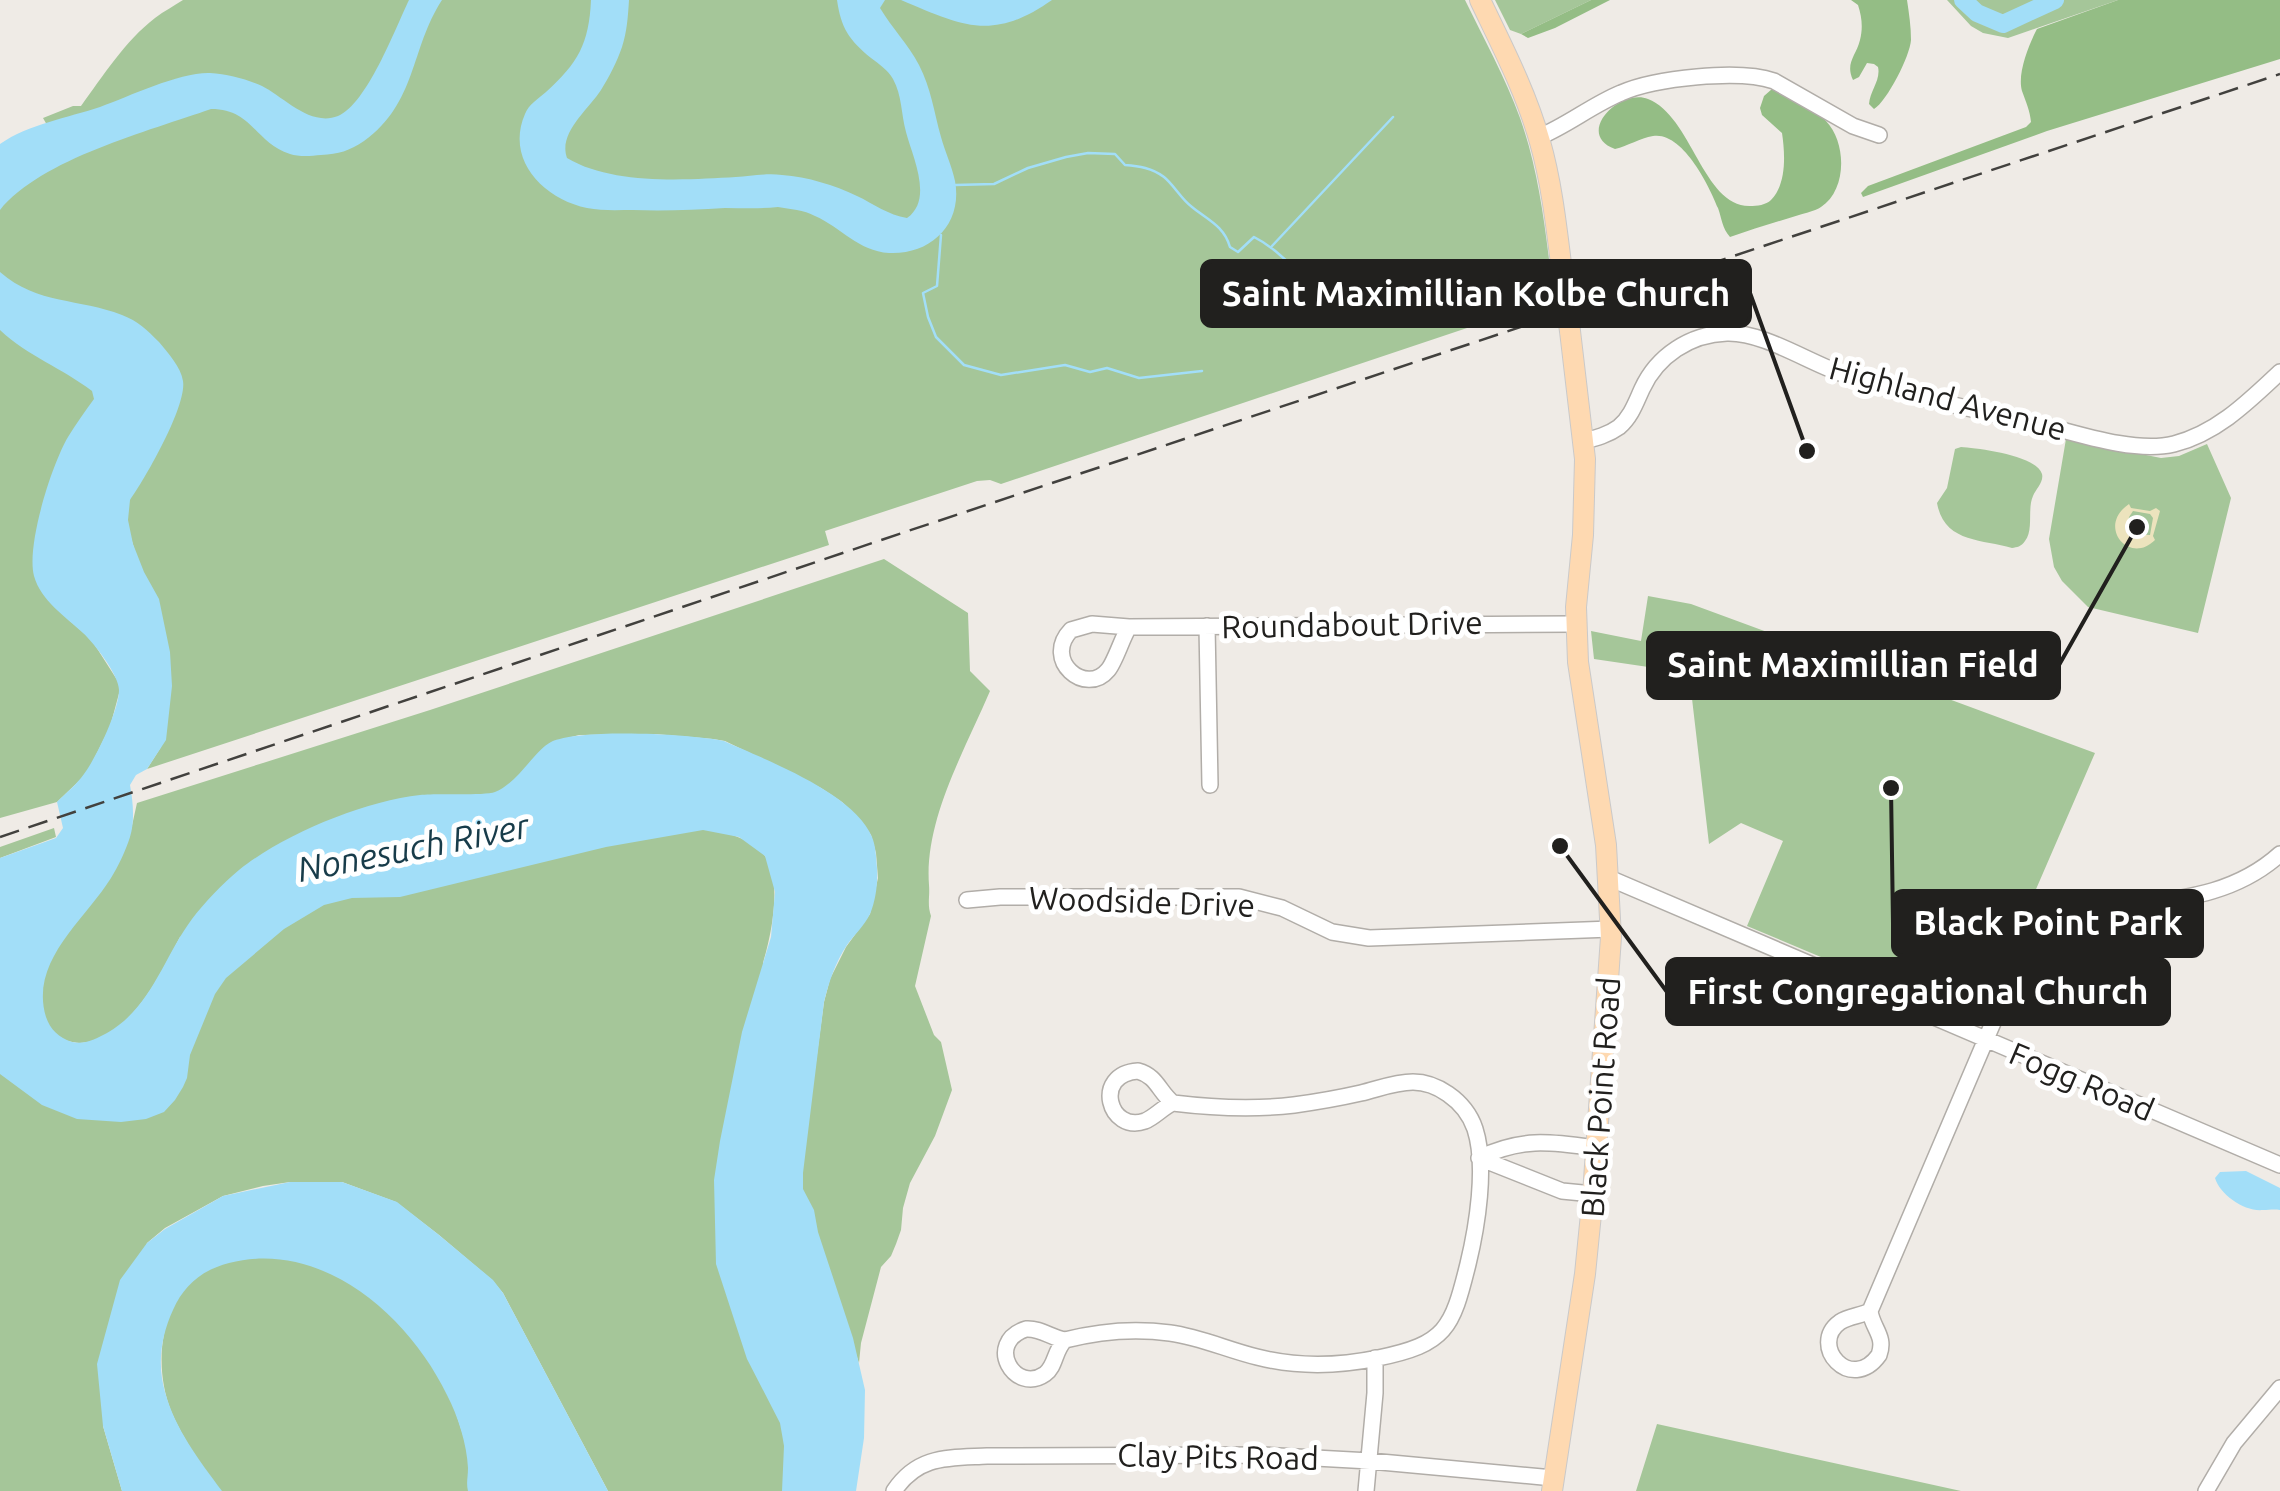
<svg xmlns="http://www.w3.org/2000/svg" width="2280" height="1491" font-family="Ubuntu,sans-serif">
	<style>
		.green { fill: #a5c699 }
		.forest { fill: #94bd85 }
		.sand { fill: #ece3bd; fill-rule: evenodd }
		.water { fill: #a2def8 }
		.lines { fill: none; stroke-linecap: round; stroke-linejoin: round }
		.stream { stroke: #a2def8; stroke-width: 2.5 }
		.river { stroke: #a2def8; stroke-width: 18 }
		.minor-casing { stroke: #b1ada8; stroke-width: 18 }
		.major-casing { stroke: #cac9c9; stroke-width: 22 }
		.minor { stroke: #fff; stroke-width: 15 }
		.major { stroke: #fed9b1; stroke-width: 20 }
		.rail { stroke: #42413e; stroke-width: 2.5; stroke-dasharray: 20 10; stroke-linecap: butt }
		.major-bridge-casing { stroke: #cac9c9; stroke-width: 22; stroke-linecap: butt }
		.major-bridge { stroke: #fed9b1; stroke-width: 20 }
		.labels { text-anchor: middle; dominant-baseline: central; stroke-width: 10; stroke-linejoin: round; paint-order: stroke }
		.street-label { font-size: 32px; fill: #21201e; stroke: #fff }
		.water-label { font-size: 35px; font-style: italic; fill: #183c4a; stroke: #fff }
		.leader { fill: none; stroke: #21201e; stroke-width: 4 }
		.callout-dot { fill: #21201e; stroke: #fff; stroke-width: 4 }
		.callout { fill: #21201e; stroke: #21201e; stroke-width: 4 }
		.callout-label { font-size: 35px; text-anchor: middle; font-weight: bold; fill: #fff }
	</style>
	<rect width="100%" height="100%" fill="#efebe6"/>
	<path class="green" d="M 183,0 L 1465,0 C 1484,39 1505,77 1520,118 C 1541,177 1546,238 1554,299 L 1001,484 L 990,480 L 977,481 L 825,531 L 829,545 L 147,769 L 161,747 L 138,562 L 127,524 L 124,504 L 145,465 L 30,295 L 0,277 L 0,205 L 20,185 L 67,160 L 43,118 L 73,106 L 81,106 C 103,76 125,41 155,18 C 164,11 174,6 183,0 Z
		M 1495,0 L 1591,0 L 1521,34 L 1510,30 Z
		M 1947,0 L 2118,0 L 2008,38 L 1983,33 L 1971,26 Z
		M 0,323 L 99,391 L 70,621 L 91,639 L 121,686 L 110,727 L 89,769 L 80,780 L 57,802 L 0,818 Z
		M 2066,439 L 2161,458 L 2179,456 L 2207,444 L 2231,498 L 2198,633 L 2088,607 L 2062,581 L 2054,567 L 2049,539 Z
		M 1961,447 C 1977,448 2036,455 2042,474 C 2044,482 2036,489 2033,496 C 2027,509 2034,530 2025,541 C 2021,547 2017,547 2012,548 C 1982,539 1944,543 1937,503 L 1947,488 L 1955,449 Z
		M 884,559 L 968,613 L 970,671 L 990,691 C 965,750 924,820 929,885 C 930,897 927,904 931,916 L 915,986 L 934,1035 L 941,1042 L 952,1090 L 935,1136 L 910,1183 L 903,1208 L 901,1230 L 896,1244 L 891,1256 L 881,1267 L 861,1343 L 859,1363 L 799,1189 L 824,1002 L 830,979 L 846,947 L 870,914 L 878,878 L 876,853 L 871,835 L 862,822 L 842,802 L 821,788 L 725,741 L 713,739 L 655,734 L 579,735 L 552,742 L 507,789 L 180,937 C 160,975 129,1041 80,1043 C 72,1043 64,1039 56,1038 L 41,1012 L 44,965 L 131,830 L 137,803 L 430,710 Z
		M 1648,596 L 1691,604 L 2095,753 L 1978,1023 L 1747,926 L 1783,841 L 1741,823 L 1709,844 L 1689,673 L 1594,659 L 1591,631 L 1641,641 Z
		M 54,828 L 56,837 L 0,858 L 0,847 Z
		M 710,828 C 728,834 753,839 765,856 C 783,881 771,936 763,963 L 781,1418 L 785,1443 L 784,1491 L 608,1491 L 503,1293 L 492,1280 L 439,1235 L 396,1202 L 342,1182 L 290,1182 L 263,1186 L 223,1196 L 165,1228 L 147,1243 L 103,1426 L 122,1491 L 0,1491 L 0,1069 L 19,1083 L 218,983 L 296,905 L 568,850 Z
		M 288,1257 L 313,1264 L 385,1302 L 446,1382 L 481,1491 L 219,1491 C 202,1465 183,1440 171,1411 C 151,1360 161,1286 219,1265 C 241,1256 265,1258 288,1257 Z
		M 1657,1424 L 1961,1491 L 1636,1491 Z"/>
	<path class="forest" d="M 1591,0 L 1610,0 L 1555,28 L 1528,38 L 1521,34 Z
		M 1851,0 L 1907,0 C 1909,13 1911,27 1911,40 C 1910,56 1887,101 1874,109 L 1869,104 C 1870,91 1881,80 1878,67 L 1874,64 L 1867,63 L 1859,77 L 1853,80 C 1845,63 1856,56 1860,40 C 1863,28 1862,17 1858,5 Z
		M 2118,0 L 2280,0 L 2280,59 L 2047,131 L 1863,197 L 1861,193 L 1868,186 L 2026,127 L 2031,122 C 2030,111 2026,102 2022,91 C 2017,74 2029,44 2037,29 Z
		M 1772,89 L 1780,91 C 1795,100 1814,109 1826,121 C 1847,143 1847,190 1821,207 C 1815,211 1805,213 1799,215 C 1776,222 1753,229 1730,237 C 1722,228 1722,219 1718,208 C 1709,185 1682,131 1653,136 C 1640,138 1628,146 1615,149 C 1574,134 1620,88 1648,99 C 1692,116 1703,207 1750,206 C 1757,206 1766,205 1771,200 C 1787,184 1785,153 1782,133 L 1762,115 L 1760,108 L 1764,96 Z"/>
	<path class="sand" d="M 2129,504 L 2131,508 L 2150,511 L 2156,508 L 2160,511 L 2153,536 L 2155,540 C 2129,566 2096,526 2129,504 ZM 2133,511 L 2150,514 L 2153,518 L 2150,535 L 2130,534 L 2127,531 L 2129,517 Z"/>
	<path class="water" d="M 409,0 L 442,0 C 410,49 417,103 364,141 C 349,151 339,154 321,155 C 311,156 299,157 290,154 C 255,143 253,109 211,109 C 149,131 41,159 0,210 L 0,144 C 29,124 67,118 100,107 C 130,96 180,72 210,73 C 228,74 246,79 262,86 C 284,97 310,127 338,116 C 367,104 395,29 409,0 Z
		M 591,0 L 629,0 C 628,16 627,32 622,47 C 617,62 609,77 601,90 C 588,110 558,133 567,158 C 612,185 684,180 736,177 C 751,176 767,173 782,175 C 808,177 834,185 857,196 C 874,204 888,215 907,218 C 934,199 912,156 906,132 C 901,114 902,95 893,79 C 888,70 879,64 871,58 C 849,40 841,28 837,0 L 885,0 L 880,8 C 892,28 908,44 919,65 C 931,88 934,112 941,137 C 945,152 952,166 955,181 C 963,224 931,255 889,253 C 858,251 842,228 815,216 C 804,210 790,209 778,207 C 760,209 743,208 725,208 C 694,210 663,211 633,210 C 618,210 602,211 587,208 C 544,199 505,160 525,114 C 529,104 538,99 546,92 C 578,63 589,44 591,0 Z
		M 901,0 L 1052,0 C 992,42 963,26 901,0 Z
		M 0,272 C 38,305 79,298 122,315 C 138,321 147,330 159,342 C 168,353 181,367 183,381 C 187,406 145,479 130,500 L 128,520 L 133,544 L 144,572 L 159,599 L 170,652 L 172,686 L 166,740 L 147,769 L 136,775 L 130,785 C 133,801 135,821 130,837 C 126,850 118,867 111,878 C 85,920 29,961 46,1017 C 50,1029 59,1038 72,1042 C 84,1045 96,1039 107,1033 C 152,1007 163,958 192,919 C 205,902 222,884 239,870 C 282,835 364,801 420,795 C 436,793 484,796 495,792 C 518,783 534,751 551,742 C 580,728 691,734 724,741 C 766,760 854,793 872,837 C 876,847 876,857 877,868 C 878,882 876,900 870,914 C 865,925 854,935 847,945 C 835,963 829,982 824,1002 L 803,1173 L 803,1189 L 814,1210 L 818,1232 L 853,1338 L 865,1390 L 864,1438 L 856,1491 L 782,1491 L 784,1446 L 780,1423 L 747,1359 L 716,1264 L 714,1180 L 720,1141 L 742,1032 L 771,937 L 775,892 L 765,856 L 739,837 L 703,830 L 606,847 L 400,897 L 352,898 L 324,905 L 284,929 L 226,978 L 215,994 L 190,1055 L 187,1078 L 183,1087 L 175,1100 L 164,1112 L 146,1119 L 121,1122 L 77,1119 L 42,1105 L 0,1074 L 0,858 L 56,838 L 63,828 L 57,802 C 66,793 77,784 84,774 C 96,758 119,710 119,690 C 119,675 94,643 83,633 C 65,616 41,601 34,576 C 26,545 52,464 68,437 C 76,424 85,411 94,399 L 92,391 C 62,368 29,357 0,330 Z
		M 2246,1171 L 2280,1188 L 2280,1210 C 2274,1209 2269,1210 2263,1210 C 2245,1212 2220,1195 2215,1178 L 2220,1172 Z
		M 290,1182 L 342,1182 L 397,1202 L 439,1235 L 493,1280 L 503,1293 L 519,1323 L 608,1491 L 468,1491 C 466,1483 468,1477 468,1468 C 467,1445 458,1416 447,1395 C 409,1316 322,1239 229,1263 C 202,1270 184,1285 173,1310 C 161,1336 157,1364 165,1392 C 175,1429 199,1460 222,1491 L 122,1491 L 103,1426 L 97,1364 L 120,1280 L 147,1243 L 165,1229 L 223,1196 Z"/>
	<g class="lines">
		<path class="stream" d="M 955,185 L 994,184 L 1028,168 L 1066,157 L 1088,153 L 1115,154 L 1125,165 C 1139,166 1152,168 1164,177 C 1174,185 1181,199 1192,207 C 1208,220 1224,226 1230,247 L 1238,252 L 1254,237 C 1288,254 1309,292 1345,300 C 1352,301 1360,298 1368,296
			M 941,235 L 937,286 L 923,293 L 928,317 L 936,337 L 964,365 L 1001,375 L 1065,365 L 1090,372 L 1107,368 L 1139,378 L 1202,371
			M 1272,246 L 1393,117"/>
		<path class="river" d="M 1963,0 L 1977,13 L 2003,24 L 2055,0"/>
		<g class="minor-casing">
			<path id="minor" d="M 1539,137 C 1568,125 1592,105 1621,93 C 1655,78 1739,69 1774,81 L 1853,126 L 1879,135
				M 1584,441 C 1596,438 1608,435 1619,427 C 1631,417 1636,402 1642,389 C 1657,356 1690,334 1727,333 C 1763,332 1806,361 1840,373 C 1902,396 1968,408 2032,422 C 2073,432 2133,454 2174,444 C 2217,433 2248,402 2280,372
				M 1092,624 L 1129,627 C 1122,638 1115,662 1108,670 C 1086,697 1042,660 1071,630 Z
				M 1207,626 L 1210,785
				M 1129,627 L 1575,624
				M 1609,878 L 2280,1165
				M 967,900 L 1000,897 L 1239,897 L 1282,908 L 1332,932 L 1369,938 L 1611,929
				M 1138,1071 C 1157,1076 1159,1092 1173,1103 C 1163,1107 1155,1117 1145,1121 C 1109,1134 1092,1074 1138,1071 Z
				M 1479,1158 L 1562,1191 L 1593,1194
				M 1479,1158 C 1523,1137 1551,1142 1596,1148
				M 1870,1311 L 2001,1004 C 2014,975 2030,949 2057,931 C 2081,914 2108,909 2137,905 C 2190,898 2239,891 2280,854
				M 1870,1311 C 1872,1328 1886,1336 1879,1355 C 1851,1394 1808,1345 1840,1322 C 1849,1316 1860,1316 1870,1311 Z
				M 1026,1329 C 1041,1328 1051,1338 1065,1340 C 1054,1351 1056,1366 1045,1374 C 1015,1395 984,1343 1026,1329 Z
				M 1065,1340 C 1100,1331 1134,1328 1170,1333 C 1200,1337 1228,1350 1257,1357 C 1296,1367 1339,1366 1378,1358 C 1446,1344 1452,1329 1468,1264 C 1477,1227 1487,1166 1475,1129 C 1470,1114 1461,1103 1448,1094 C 1438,1087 1425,1082 1413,1082 C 1395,1082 1378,1089 1361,1093 C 1339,1098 1316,1102 1294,1105 C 1253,1110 1214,1108 1173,1103
				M 894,1491 C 918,1455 948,1458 987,1456 L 1263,1455 L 1370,1461 L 1553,1478
				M 1366,1491 L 1375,1393 L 1375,1358
				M 2206,1491 L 2234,1443 L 2280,1388"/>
		</g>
		<g class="major-casing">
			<path id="major" d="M 1480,0 C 1502,46 1526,92 1540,142 C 1554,191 1558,244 1565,295
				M 1552,1491 L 1585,1274 L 1593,1194 L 1611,937 L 1606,845 L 1578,662 L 1576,607 L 1583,535 L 1585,459 L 1570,331"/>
		</g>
		<use href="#minor" class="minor"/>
		<use href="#major" class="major"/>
		<path class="rail" d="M 0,837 L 905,532 L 2280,74"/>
		<g class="major-bridge-casing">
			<path id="major-bridge" d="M 1565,295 L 1570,331"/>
		</g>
		<use href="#major-bridge" class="major-bridge"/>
	</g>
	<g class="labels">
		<g class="street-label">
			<text transform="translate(1948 398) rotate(15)">Highland Avenue</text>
			<text transform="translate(1352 624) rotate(-1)">Roundabout Drive</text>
			<text transform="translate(1142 901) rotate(2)">Woodside Drive</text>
			<text transform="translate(2082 1081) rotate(23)">Fogg Road</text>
			<text transform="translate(1600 1097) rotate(-86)">Black Point Road</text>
			<text transform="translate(1218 1456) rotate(1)">Clay Pits Road</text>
		</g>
		<g class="water-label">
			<text transform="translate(413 847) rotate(-11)">Nonesuch River</text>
		</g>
	</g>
	<path class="leader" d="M1807 451L1750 293M2137 527L2059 665M1891 788L1893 923M1560 846L1667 992"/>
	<g class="callout-dot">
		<circle cx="1807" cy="451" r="10"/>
		<circle cx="2137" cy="527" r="10"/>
		<circle cx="1891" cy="788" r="10"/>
		<circle cx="1560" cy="846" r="10"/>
	</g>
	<g class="callout">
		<rect x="1202" y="261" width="548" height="65" rx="10"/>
		<rect x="1648" y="633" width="411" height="65" rx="10"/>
		<rect x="1893" y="891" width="309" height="65" rx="10"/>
		<rect x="1667" y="959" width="502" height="65" rx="10"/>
	</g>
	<g class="callout-label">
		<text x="1476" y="306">Saint Maximillian Kolbe Church</text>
		<text x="1853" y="677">Saint Maximillian Field</text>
		<text x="2048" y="935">Black Point Park</text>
		<text x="1918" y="1004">First Congregational Church</text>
	</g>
</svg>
